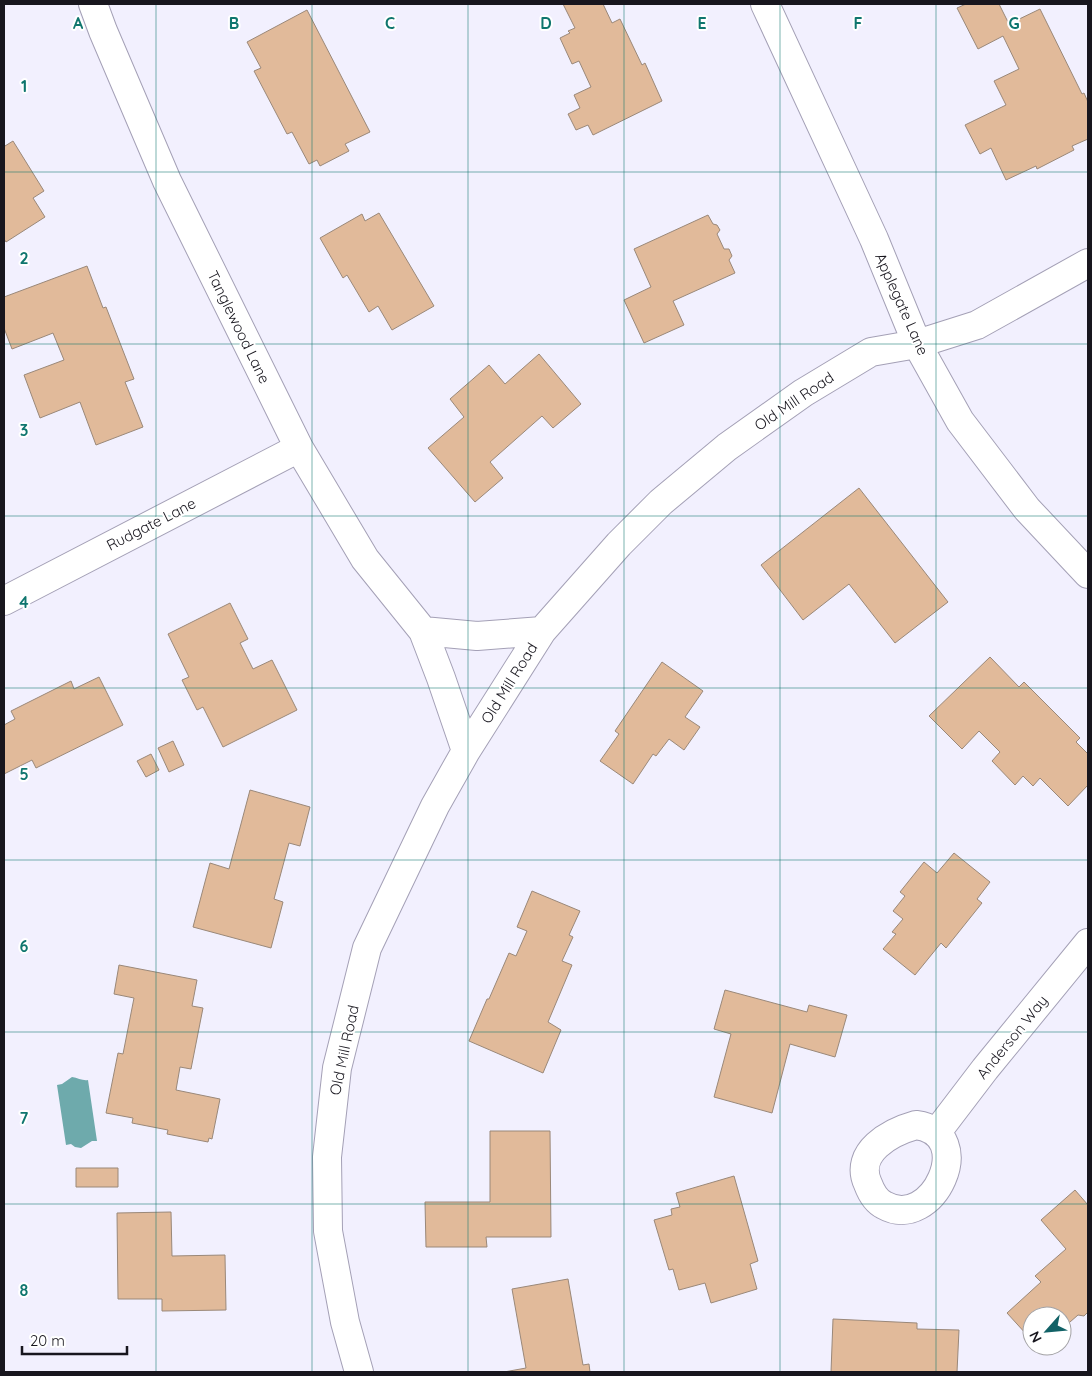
<svg xmlns="http://www.w3.org/2000/svg" width="1092" height="1376" font-family="Quicksand,sans-serif">
	<style>
		.water { fill: #6eaaac }
		.building { fill: #e1ba9a; stroke: #9a8879 }
		.lines { fill: none; stroke-linecap: round; stroke-linejoin: round }
		.minor-casing { stroke: #a4a0b6; stroke-width: 30 }
		.minor { stroke: #fff; stroke-width: 28 }
		.grid { fill: none; stroke: #0f766e; stroke-width: 1; stroke-opacity: 0.55 }
		.labels { text-anchor: middle; dominant-baseline: central; stroke-width: 4; stroke-linejoin: round; paint-order: stroke }
		.street-label { font-size: 15px; fill: #18161e; stroke: #fff }
		.grid-label { font-size: 16px; text-anchor: middle; font-weight: bold; fill: #0f766e; stroke: #fff; stroke-width: 4; stroke-linejoin: round; paint-order: stroke }
	</style>
	<rect width="100%" height="100%" fill="#f2f0fe"/>
	<path class="water" d="M 72,1077 C 78,1078 83,1081 88,1080 L 97,1141 L 92,1141 L 81,1148 L 75,1147 L 71,1144 L 66,1145 L 57,1085 L 62,1084 Z"/>
	<path class="building" d="M 563,4 L 603,4 L 612,23 L 620,19 L 642,65 L 645,63 L 662,101 L 593,135 L 588,125 L 576,130 L 568,114 L 580,108 L 574,95 L 591,87 L 579,61 L 572,64 L 560,38 L 570,33 L 568,31 L 575,28 Z
		M 966,4 L 999,4 L 1009,24 L 1040,9 L 1082,94 L 1084,93 L 1088,102 L 1088,139 L 1072,146 L 1074,150 L 1037,169 L 1036,166 L 1006,180 L 991,148 L 980,154 L 965,125 L 1006,105 L 994,81 L 1019,69 L 1003,36 L 978,49 L 957,8 Z
		M 307,10 L 370,132 L 345,144 L 349,151 L 320,166 L 317,160 L 309,164 L 292,132 L 287,134 L 254,71 L 261,68 L 247,42 Z
		M 13,141 L 44,191 L 33,198 L 45,217 L 6,242 L 4,239 L 4,144 L 5,146 Z
		M 379,213 L 434,306 L 392,330 L 378,306 L 369,312 L 347,275 L 343,278 L 320,238 L 362,214 L 365,221 Z
		M 708,215 L 713,224 L 717,225 L 720,230 L 717,234 L 724,249 L 729,249 L 732,256 L 729,260 L 735,273 L 673,301 L 684,325 L 644,343 L 624,300 L 651,287 L 634,249 Z
		M 87,266 L 103,308 L 106,307 L 134,379 L 125,382 L 143,427 L 96,445 L 80,402 L 40,418 L 24,375 L 64,360 L 53,333 L 12,349 L 4,328 L 4,297 Z
		M 539,354 L 581,404 L 553,428 L 542,416 L 490,462 L 503,478 L 475,502 L 428,448 L 464,417 L 450,399 L 489,365 L 505,384 Z
		M 859,488 L 948,602 L 895,643 L 849,584 L 803,620 L 761,565 Z
		M 230,603 L 248,639 L 240,643 L 253,669 L 272,660 L 297,710 L 223,747 L 203,707 L 197,710 L 182,680 L 189,677 L 168,634 Z
		M 990,657 L 1019,687 L 1024,682 L 1080,738 L 1076,742 L 1088,754 L 1088,785 L 1068,806 L 1040,778 L 1033,786 L 1023,776 L 1015,785 L 992,761 L 1000,752 L 979,731 L 962,749 L 929,716 Z
		M 662,662 L 703,691 L 685,717 L 700,727 L 684,750 L 669,739 L 656,756 L 653,754 L 633,784 L 600,761 L 619,734 L 615,731 Z
		M 99,677 L 123,725 L 36,768 L 32,760 L 4,774 L 4,725 L 15,719 L 11,711 L 71,681 L 74,689 Z
		M 173,741 L 184,765 L 169,772 L 158,748 Z
		M 151,754 L 159,770 L 146,777 L 137,761 Z
		M 250,790 L 310,807 L 300,846 L 289,843 L 274,899 L 283,902 L 271,948 L 193,927 L 210,863 L 229,869 Z
		M 954,853 L 990,882 L 977,899 L 982,903 L 946,948 L 941,943 L 915,975 L 883,949 L 896,934 L 892,932 L 903,919 L 893,911 L 905,896 L 900,892 L 924,862 L 937,873 Z
		M 532,891 L 580,911 L 569,935 L 573,937 L 562,961 L 572,965 L 548,1022 L 561,1030 L 543,1073 L 469,1041 L 487,999 L 489,999 L 509,953 L 516,956 L 527,931 L 517,927 Z
		M 119,965 L 197,980 L 192,1006 L 203,1008 L 191,1069 L 180,1067 L 176,1090 L 220,1099 L 212,1139 L 209,1138 L 208,1142 L 167,1134 L 168,1130 L 132,1123 L 133,1118 L 106,1113 L 118,1053 L 123,1054 L 134,998 L 114,994 Z
		M 725,990 L 807,1012 L 809,1005 L 847,1015 L 835,1057 L 790,1044 L 772,1113 L 714,1097 L 731,1034 L 714,1029 Z
		M 490,1131 L 550,1131 L 551,1237 L 486,1237 L 487,1247 L 426,1247 L 425,1202 L 490,1202 Z
		M 76,1168 L 118,1168 L 118,1187 L 76,1187 Z
		M 734,1176 L 758,1261 L 750,1264 L 757,1289 L 711,1303 L 705,1283 L 679,1290 L 673,1269 L 669,1270 L 654,1220 L 672,1215 L 671,1209 L 680,1207 L 676,1193 Z
		M 1075,1190 L 1088,1205 L 1088,1312 L 1084,1316 L 1078,1315 L 1062,1329 L 1062,1316 L 1032,1316 L 1032,1330 L 1027,1335 L 1007,1313 L 1041,1282 L 1035,1276 L 1066,1249 L 1041,1220 Z
		M 171,1212 L 172,1256 L 225,1255 L 226,1310 L 162,1311 L 162,1299 L 118,1299 L 117,1213 Z
		M 568,1279 L 583,1365 L 589,1364 L 590,1372 L 504,1372 L 526,1368 L 512,1289 Z
		M 833,1319 L 917,1323 L 917,1329 L 959,1330 L 957,1372 L 831,1372 Z"/>
	<g class="lines">
		<g class="minor-casing">
			<path id="minor" d="M 93,4 L 103,31 L 167,181 L 299,448 L 365,559 L 423,631 L 441,678 L 466,751
				M 765,4 L 874,239 L 917,344 L 960,421 L 1027,509 L 1088,574
				M 4,601 L 299,448
				M 423,631 L 477,636 L 542,631
				M 916,1125 C 979,1133 933,1233 884,1205 C 876,1201 871,1192 868,1184 C 853,1152 891,1132 916,1125 Z
				M 937,1132 L 985,1069 L 1088,943
				M 359,1372 L 345,1322 L 328,1231 L 327,1157 L 337,1068 L 367,948 L 435,806 L 466,751 L 542,631 L 619,544 L 661,502 L 727,447 L 803,393 L 871,352 L 917,344 L 977,325 L 1088,263"/>
		</g>
		<use href="#minor" class="minor"/>
	</g>
	<path class="grid" d="M 156,4 L 156,1372M 312,4 L 312,1372M 468,4 L 468,1372M 624,4 L 624,1372M 780,4 L 780,1372M 936,4 L 936,1372M 4,172 L 1088,172M 4,344 L 1088,344M 4,516 L 1088,516M 4,688 L 1088,688M 4,860 L 1088,860M 4,1032 L 1088,1032M 4,1204 L 1088,1204"/>
	<g class="labels">
		<g class="street-label">
			<text transform="translate(902 304) rotate(66)">Applegate Lane</text>
			<text transform="translate(239 327) rotate(64)">Tanglewood Lane</text>
			<text transform="translate(794 401) rotate(-34)">Old Mill Road</text>
			<text transform="translate(151 524) rotate(-27)">Rudgate Lane</text>
			<text transform="translate(509 683) rotate(-58)">Old Mill Road</text>
			<text transform="translate(1012 1037) rotate(-51)">Anderson Way</text>
			<text transform="translate(344 1050) rotate(-78)">Old Mill Road</text>
		</g>
	</g>
	<g class="grid-label">
		<text x="78" y="29">A</text>
		<text x="234" y="29">B</text>
		<text x="390" y="29">C</text>
		<text x="546" y="29">D</text>
		<text x="702" y="29">E</text>
		<text x="858" y="29">F</text>
		<text x="1014" y="29">G</text>
		<text x="24" y="92">1</text>
		<text x="24" y="264">2</text>
		<text x="24" y="436">3</text>
		<text x="24" y="608">4</text>
		<text x="24" y="780">5</text>
		<text x="24" y="952">6</text>
		<text x="24" y="1124">7</text>
		<text x="24" y="1296">8</text>
	</g>
	<rect width="1092" height="1376" fill="none" stroke="#18161e" stroke-width="10"/>
	<g transform="translate(1047 1331) rotate(243)"><circle r="24" fill="#ffffff" stroke="#a3a2a5"/>
	<path d="M0-4L9 19L0 12L-9 19Z" fill="#126267"/>
	<text y="-8" font-size="14" font-weight="bold" text-anchor="middle" fill="#18161e">N</text>
	</g>
	<path d="M22 1346v8h105v-8" fill="none" stroke="#18161e" stroke-width="2.5"/>
	<text x="30" y="1346" font-size="15" fill="#18161e" stroke="#ffffff" stroke-width="4" paint-order="stroke">20 m</text>
</svg>
